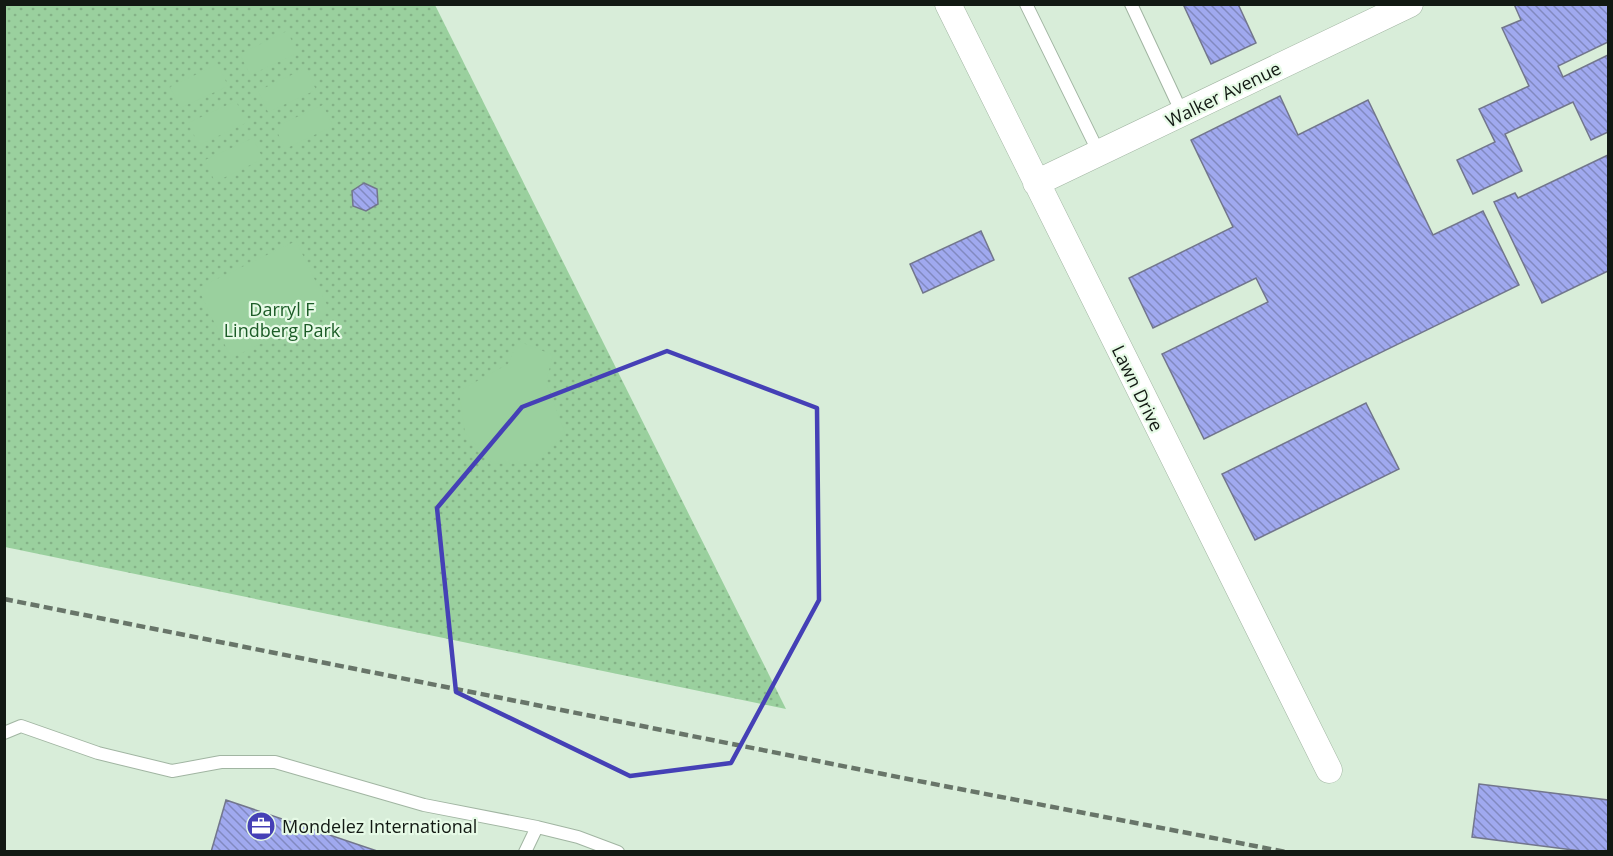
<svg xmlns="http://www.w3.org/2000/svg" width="1613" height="856" font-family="'Open Sans',sans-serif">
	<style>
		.park { fill: url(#park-dots) }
		.pitch { fill: #9ad09e }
		.building { fill: url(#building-back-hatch); stroke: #72768c; stroke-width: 1.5 }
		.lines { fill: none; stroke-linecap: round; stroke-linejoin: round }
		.lane-casing { stroke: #a1b5a2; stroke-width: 14 }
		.street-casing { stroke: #a1b5a2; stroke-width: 27 }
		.lane { stroke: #fff; stroke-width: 12 }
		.street { stroke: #fff; stroke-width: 26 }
		.rail { stroke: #687569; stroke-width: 4.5; stroke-dasharray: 9 4.5; stroke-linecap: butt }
		.marked { fill: none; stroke: #4540b6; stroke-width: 4.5; stroke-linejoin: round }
		.labels { text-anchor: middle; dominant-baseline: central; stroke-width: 4.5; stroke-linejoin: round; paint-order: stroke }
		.street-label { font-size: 18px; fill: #121913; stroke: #e6fae6 }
		.park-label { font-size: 18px; fill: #1c5c27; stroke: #e6fae6 }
		.poi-label { font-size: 18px; fill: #121913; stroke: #e6fae6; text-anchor: start }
	</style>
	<defs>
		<pattern id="park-dots" width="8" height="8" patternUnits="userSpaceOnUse" patternTransform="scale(1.5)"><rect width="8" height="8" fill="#9ad09e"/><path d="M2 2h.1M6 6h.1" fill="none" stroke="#84b287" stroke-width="1.8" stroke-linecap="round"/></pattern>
		<pattern id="building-back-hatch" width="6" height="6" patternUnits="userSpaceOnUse" patternTransform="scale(1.5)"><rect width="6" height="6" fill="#a0a9ef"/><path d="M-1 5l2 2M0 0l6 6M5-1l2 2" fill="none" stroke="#8189c0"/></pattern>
	</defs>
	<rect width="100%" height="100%" fill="#d8edd9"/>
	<path class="park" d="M 5,5 L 435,5 L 786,709 L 5,547 Z"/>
	<path class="pitch" d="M 287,31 L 298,53 L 250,75 L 240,54 Z
		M 218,64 L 228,86 L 180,108 L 170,87 Z
		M 306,68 L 316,90 L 268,112 L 258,91 Z
		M 236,101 L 246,123 L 199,145 L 188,123 Z
		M 323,105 L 333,126 L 285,149 L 275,127 Z
		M 253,138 L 263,159 L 215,182 L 205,160 Z
		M 296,241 L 330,311 L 231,358 L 198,288 Z
		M 518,341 L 553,355 L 546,382 L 565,433 L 535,464 L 492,463 L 465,433 L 459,391 L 508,364 Z"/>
	<path class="building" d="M 1183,4 L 1238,4 L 1256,43 L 1211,64 Z
		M 1514,4 L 1608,4 L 1608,42 L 1558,66 L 1563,77 L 1608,55 L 1608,132 L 1591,140 L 1573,102 L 1505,134 L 1522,171 L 1473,194 L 1457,160 L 1495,142 L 1479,109 L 1529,86 L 1502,28 L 1521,20 Z
		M 1280,96 L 1298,135 L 1368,100 L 1433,235 L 1483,211 L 1519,285 L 1204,439 L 1162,354 L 1268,302 L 1256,278 L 1153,328 L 1129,278 L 1233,227 L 1191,140 Z
		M 1608,155 L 1608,271 L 1542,303 L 1494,202 L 1515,193 L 1518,198 Z
		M 364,183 L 377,189 L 378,204 L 366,211 L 353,206 L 352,191 Z
		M 981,231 L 994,260 L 923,293 L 910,264 Z
		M 1366,403 L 1399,469 L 1255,540 L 1222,474 Z
		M 1479,784 L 1608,800 L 1608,852 L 1589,852 L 1472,837 Z
		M 226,800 L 380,852 L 211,852 Z"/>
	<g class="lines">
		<g class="lane-casing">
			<path id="lane" d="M 1026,4 L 1099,153
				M 1131,4 L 1182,113
				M 4,733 L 21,726 L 98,753 L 172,771 L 221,762 L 275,762 L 424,805 L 537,827
				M 525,852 L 537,827 L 578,837 L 618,852"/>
		</g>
		<g class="street-casing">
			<path id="street" d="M 948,4 L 1329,770
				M 1036,183 L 1410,4"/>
		</g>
		<use href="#lane" class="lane"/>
		<use href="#street" class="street"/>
		<path class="rail" d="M 4,599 L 908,779 L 1286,852"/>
	</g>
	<path class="marked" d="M 667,351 L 817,408 L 819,600 L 731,763 L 630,776 L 456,692 L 437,508 L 522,407 Z"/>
	<defs>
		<g id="office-disc" transform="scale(1.5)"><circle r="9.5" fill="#4540b6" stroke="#e6fae6"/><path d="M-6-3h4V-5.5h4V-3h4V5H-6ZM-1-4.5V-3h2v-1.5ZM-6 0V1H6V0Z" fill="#fff"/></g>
	</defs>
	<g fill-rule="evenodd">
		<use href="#office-disc" x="261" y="826"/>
	</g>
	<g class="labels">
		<g class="street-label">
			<text transform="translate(1223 94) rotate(-26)">Walker Avenue</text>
			<text transform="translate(1138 388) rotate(64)">Lawn Drive</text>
		</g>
		<g class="park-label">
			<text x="282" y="309">Darryl F<tspan x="282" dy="21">Lindberg Park</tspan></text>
		</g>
		<g class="poi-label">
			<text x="282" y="826">Mondelez International</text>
		</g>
	</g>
	<rect width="1613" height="856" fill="none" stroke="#121913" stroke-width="12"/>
</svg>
